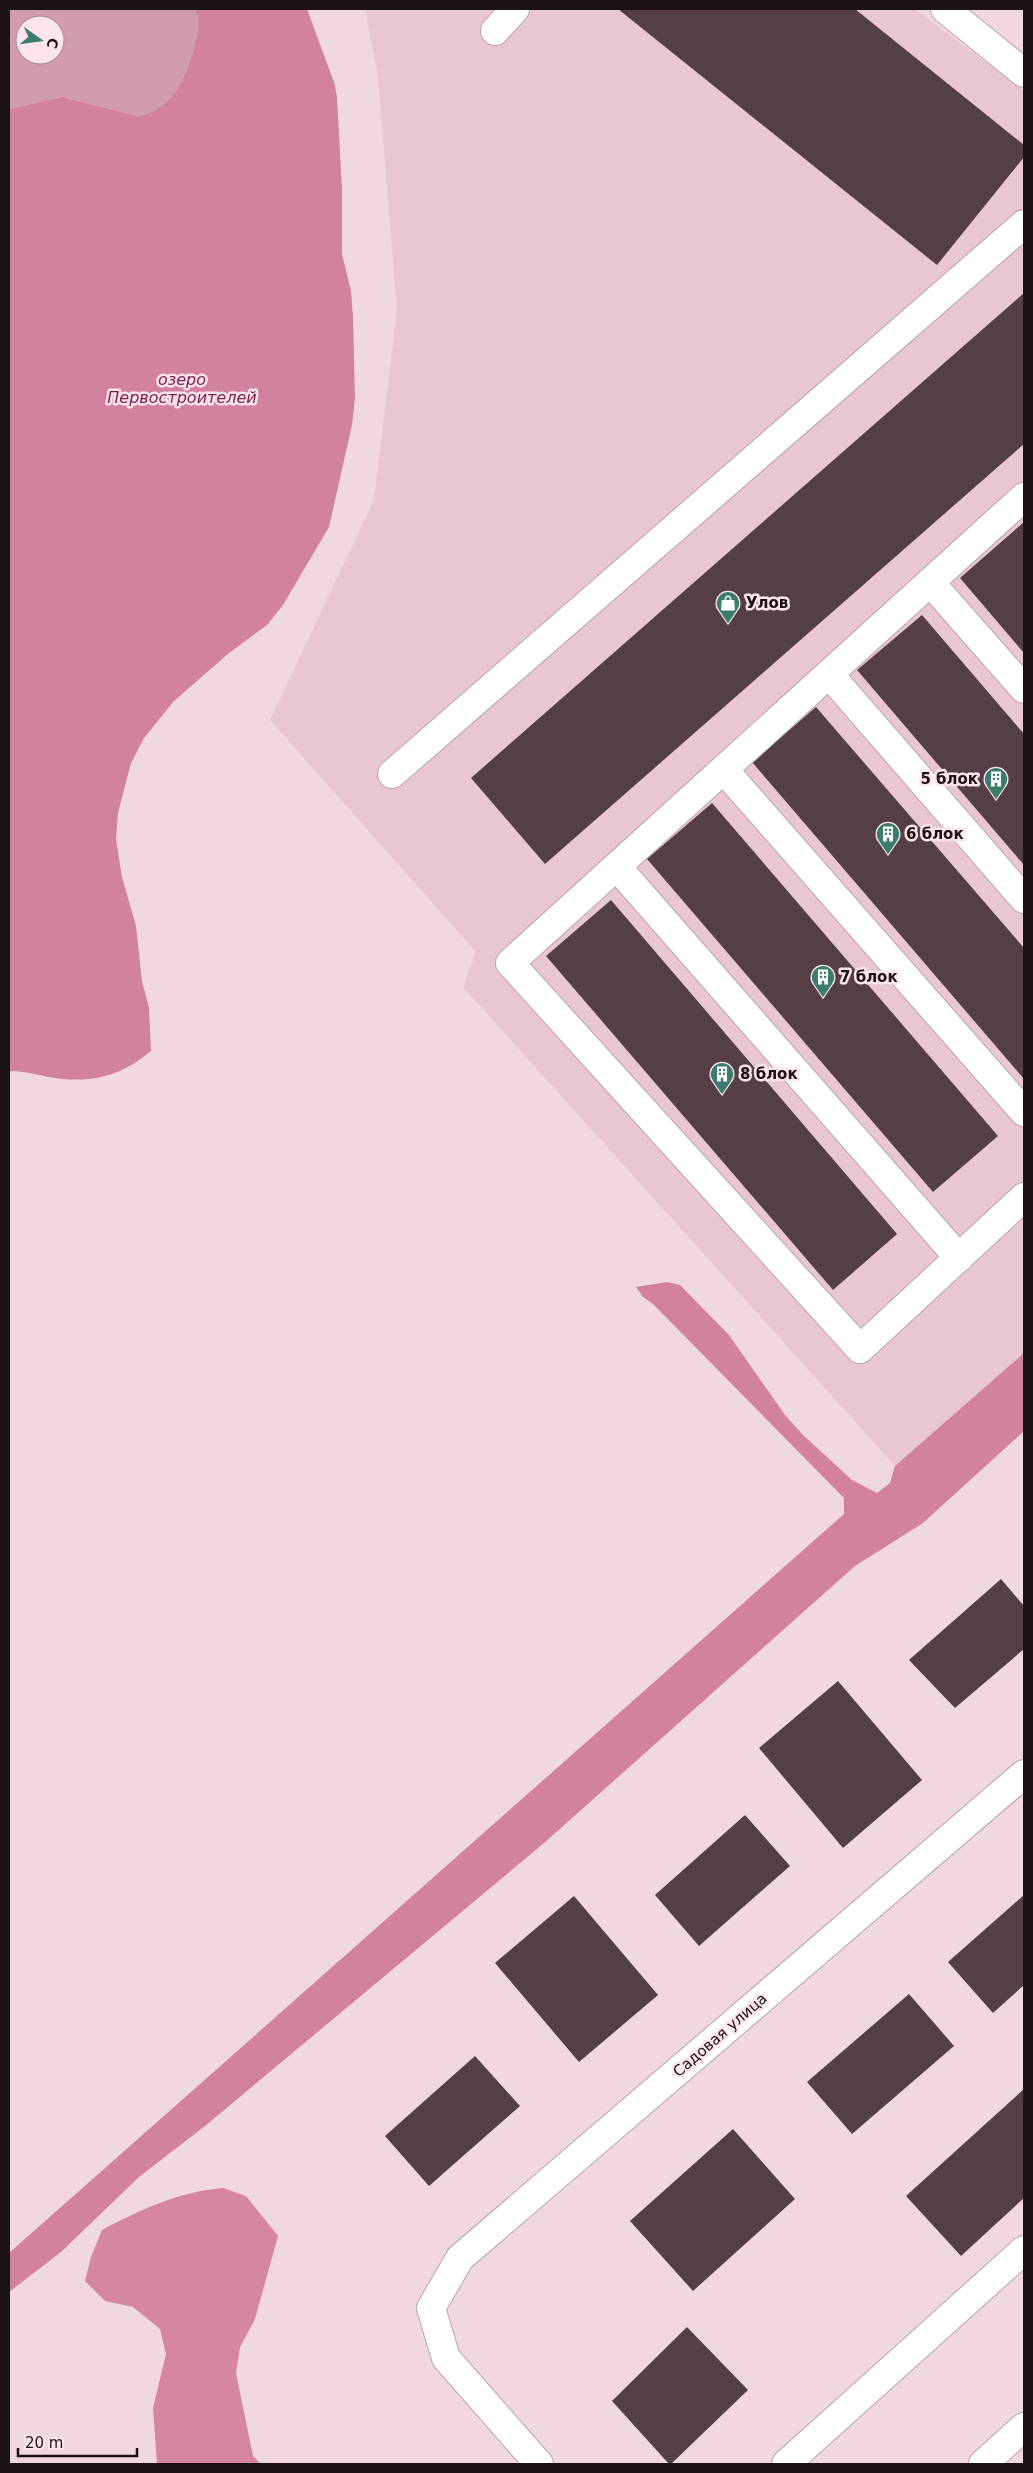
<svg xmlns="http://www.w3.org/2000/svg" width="1033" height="2473" font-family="'DejaVu Sans',sans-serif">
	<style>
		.built { fill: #e8c7d2 }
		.green { fill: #d19cae; fill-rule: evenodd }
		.forest { fill: #d685a3 }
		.water { fill: #d2819f }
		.building { fill: #543f46 }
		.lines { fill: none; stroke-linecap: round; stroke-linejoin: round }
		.minor-casing { stroke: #bba3ab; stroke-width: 30 }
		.minor { stroke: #fff; stroke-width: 28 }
		.labels { text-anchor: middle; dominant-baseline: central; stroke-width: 5; stroke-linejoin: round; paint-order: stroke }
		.poi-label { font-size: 15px; font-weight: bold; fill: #1b1215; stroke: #fee4ed; text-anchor: start }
		.street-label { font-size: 15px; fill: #1b1215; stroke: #fee4ed }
		.water-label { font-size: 16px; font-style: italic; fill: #80204d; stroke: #fee4ed }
	</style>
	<rect width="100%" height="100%" fill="#f1d7e0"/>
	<path class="built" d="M 365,9 L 915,9 L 1024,91 L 1024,1353 L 895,1466 L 463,987 L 476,952 L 270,720 L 374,500 L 397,310 L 378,77 Z"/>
	<path class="green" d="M 9,9 L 195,9 C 201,22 197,34 194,47 C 186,78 172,110 138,116 L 66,98 L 66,96 L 9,109 ZM 25,25 L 55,25 L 55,55 L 25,55 Z"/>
	<path class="forest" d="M 223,2188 L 246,2196 L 278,2236 L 255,2319 L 240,2347 L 236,2373 L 253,2456 L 261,2464 L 157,2464 L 153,2408 L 166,2354 L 160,2329 L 133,2307 L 105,2301 L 85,2281 L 91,2257 L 102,2230 C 142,2209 178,2192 223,2188 Z"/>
	<path class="water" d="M 195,9 L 307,9 L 335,85 L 337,98 L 342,190 L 342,254 L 351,291 L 353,317 L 355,398 L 352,425 L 329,527 L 283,605 L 267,625 L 229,653 L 174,701 L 144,738 L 131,763 L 118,813 L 116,839 L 122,877 L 136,926 L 142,981 L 149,1008 L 151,1051 C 123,1074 98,1082 62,1079 C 42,1077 30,1071 9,1071 L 9,109 L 66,96 L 66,98 L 138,116 C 172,110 186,78 194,47 C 197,34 201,22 195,9 Z
		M 667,1282 L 680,1285 L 729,1335 L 785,1415 L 803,1435 L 852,1480 L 877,1493 L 890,1483 L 895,1466 L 1024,1353 L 1024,1431 L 923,1523 L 855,1566 L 544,1843 L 205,2126 L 139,2177 L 61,2252 L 9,2292 L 9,2253 L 844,1514 L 844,1498 L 653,1304 L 643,1297 L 636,1287 Z"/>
	<path class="building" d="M 618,9 L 855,9 L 1024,145 L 1024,157 L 937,265 Z
		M 1024,293 L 1024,444 L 545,864 L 471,778 Z
		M 1024,522 L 1024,653 L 960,578 Z
		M 922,615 L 1024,734 L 1024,865 L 857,670 Z
		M 816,707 L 1024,948 L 1024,1079 L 752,762 Z
		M 712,803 L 998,1136 L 933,1192 L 647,859 Z
		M 611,900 L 897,1234 L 833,1290 L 546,956 Z
		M 1001,1579 L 1024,1606 L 1024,1649 L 955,1708 L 909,1660 Z
		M 838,1681 L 922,1780 L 843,1848 L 759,1748 Z
		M 745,1815 L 790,1866 L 699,1946 L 655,1895 Z
		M 1024,1895 L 1024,1985 L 993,2013 L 948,1962 Z
		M 574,1896 L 658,1995 L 579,2062 L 495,1963 Z
		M 909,1994 L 954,2046 L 852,2134 L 807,2082 Z
		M 475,2056 L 520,2106 L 429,2186 L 385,2136 Z
		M 1024,2089 L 1024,2198 L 961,2256 L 906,2196 Z
		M 733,2129 L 795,2199 L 693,2291 L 630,2221 Z
		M 687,2327 L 748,2390 L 671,2464 L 669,2464 L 612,2401 Z"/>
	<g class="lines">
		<g class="minor-casing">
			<path id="minor" d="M 945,9 L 1024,73
				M 495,31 L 515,9
				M 1024,497 L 510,963 L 860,1349 L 1024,1197
				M 930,582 L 1024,689
				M 829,674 L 1024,899
				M 724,770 L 1024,1112
				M 392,774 L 1024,224
				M 617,867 L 959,1258
				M 539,2464 L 446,2358 L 431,2308 L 460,2258 L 1024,1774
				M 786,2464 L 1024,2250
				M 983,2464 L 1024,2427"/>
		</g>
		<use href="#minor" class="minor"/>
	</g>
	<defs>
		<g id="shop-pin" transform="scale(1.25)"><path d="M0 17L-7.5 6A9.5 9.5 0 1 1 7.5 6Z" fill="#3b7d6d" stroke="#fee4ed"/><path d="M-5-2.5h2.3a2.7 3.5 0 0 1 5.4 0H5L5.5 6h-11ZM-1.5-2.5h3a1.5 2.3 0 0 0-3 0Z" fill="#fff"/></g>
		<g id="building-pin" transform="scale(1.25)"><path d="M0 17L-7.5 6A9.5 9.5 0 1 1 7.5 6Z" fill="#3b7d6d" stroke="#fee4ed"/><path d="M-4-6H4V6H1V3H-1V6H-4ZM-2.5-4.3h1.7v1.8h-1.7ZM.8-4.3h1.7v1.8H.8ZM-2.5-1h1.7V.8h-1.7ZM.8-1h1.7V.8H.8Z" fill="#fff"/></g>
	</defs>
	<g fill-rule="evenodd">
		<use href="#shop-pin" x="728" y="603"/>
		<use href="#building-pin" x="996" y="779"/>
		<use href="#building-pin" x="888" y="834"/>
		<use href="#building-pin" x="823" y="977"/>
		<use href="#building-pin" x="722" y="1074"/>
	</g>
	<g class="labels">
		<g class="poi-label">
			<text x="746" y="603">Улов</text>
			<text x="978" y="779" text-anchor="end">5 блок</text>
			<text x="906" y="834">6 блок</text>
			<text x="840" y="977">7 блок</text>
			<text x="740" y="1074">8 блок</text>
		</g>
		<g class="street-label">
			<text transform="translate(720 2035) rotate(-41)">Садовая улица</text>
		</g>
		<g class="water-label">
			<text x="182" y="379">озеро<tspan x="182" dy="18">Первостроителей</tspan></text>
		</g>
	</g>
	<rect width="1033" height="2473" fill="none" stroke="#1b1215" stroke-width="20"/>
	<g transform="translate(40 40) rotate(104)"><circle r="24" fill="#fee4ed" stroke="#a39097"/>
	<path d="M0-4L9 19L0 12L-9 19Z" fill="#3b7d6d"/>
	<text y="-8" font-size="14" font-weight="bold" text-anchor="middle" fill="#1b1215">С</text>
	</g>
	<path d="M18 2448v8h119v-8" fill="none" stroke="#1b1215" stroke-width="2.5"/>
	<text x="25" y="2448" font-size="15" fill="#1b1215" stroke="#fee4ed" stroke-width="4" paint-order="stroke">20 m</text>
</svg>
